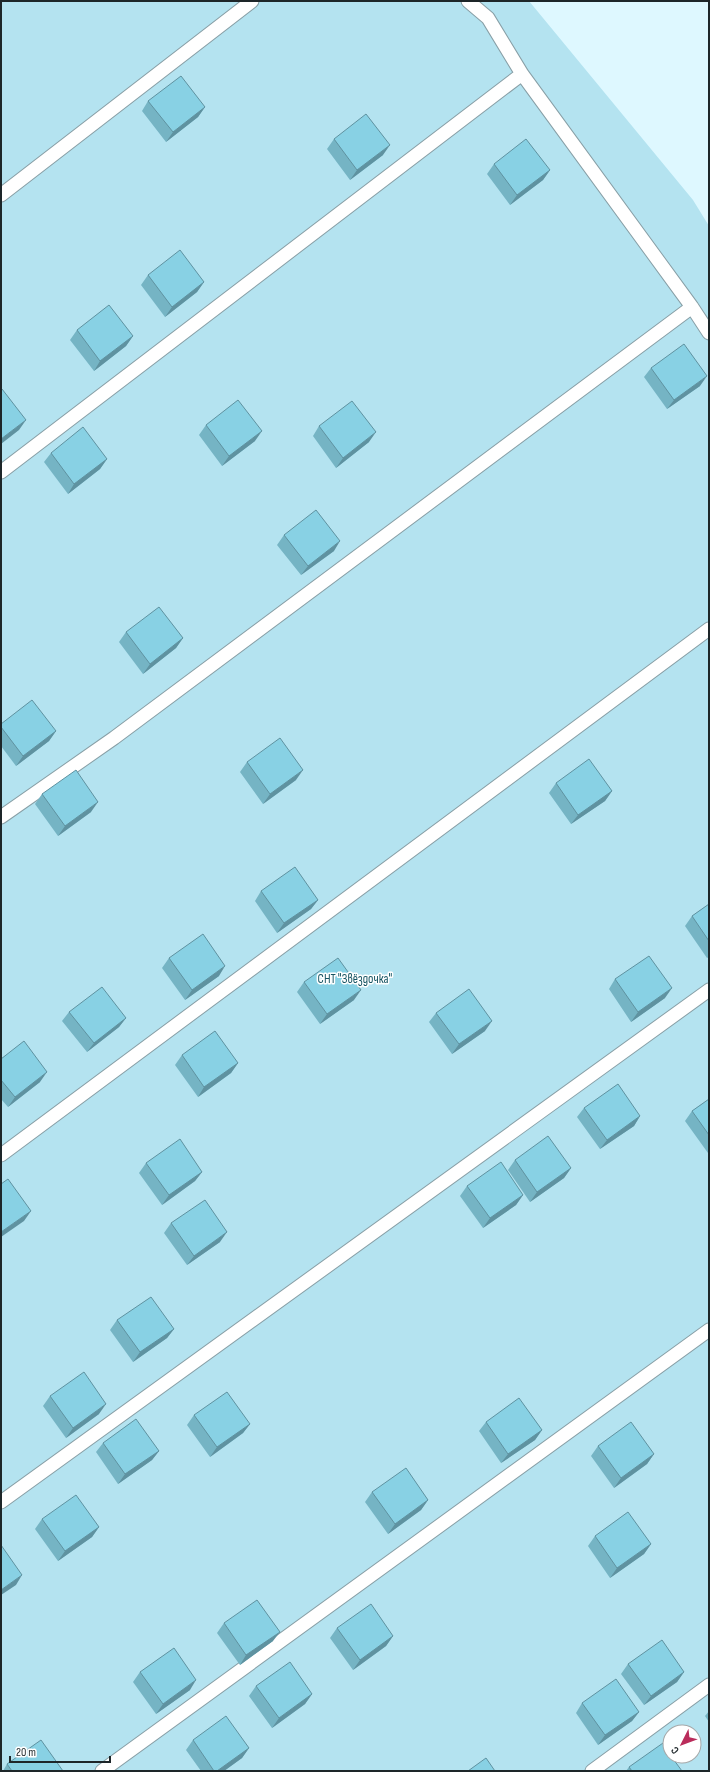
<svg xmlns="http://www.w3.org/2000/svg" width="710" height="1772" font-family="'Sofia Sans Condensed',sans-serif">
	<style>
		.green { fill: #b4e3f0; fill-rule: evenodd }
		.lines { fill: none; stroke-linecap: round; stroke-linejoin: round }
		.lane-casing { stroke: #889fa6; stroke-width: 15 }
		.lane { stroke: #fff; stroke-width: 13 }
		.wall { fill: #75b4c4 }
		.shaded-wall { fill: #5f92a0 }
		.building { fill: #88d1e4; stroke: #5f92a0 }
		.labels { text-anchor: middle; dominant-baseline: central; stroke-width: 3; stroke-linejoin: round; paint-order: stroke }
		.park-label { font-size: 13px; fill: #165462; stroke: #fff }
	</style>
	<rect width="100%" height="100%" fill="#def8ff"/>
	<path class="green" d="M 1,1 L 529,1 L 693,200 L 709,226 L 709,1771 L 1,1771 ZM 670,1732 L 694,1732 L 694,1756 L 670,1756 Z"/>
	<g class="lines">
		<g class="lane-casing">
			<path id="lane" d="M 468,1 L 488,18 L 522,74 L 692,307 L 709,333
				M 1,195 L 252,1
				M 1,472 L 522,74
				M 1,817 L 114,738 L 692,307
				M 1,1155 L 709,629
				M 1,1502 L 709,990
				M 102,1771 L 709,1330
				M 592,1771 L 709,1685"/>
		</g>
		<use href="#lane" class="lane"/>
	</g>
	<path class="wall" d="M 148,101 L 205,107 L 198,117 L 166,142 L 142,111 Z
		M 334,139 L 383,155 L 350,180 L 327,149 Z
		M 494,164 L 550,170 L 543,180 L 510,205 L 487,174 Z
		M 148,275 L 204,282 L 197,292 L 165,317 L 141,285 Z
		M 77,330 L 133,336 L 126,346 L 94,371 L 70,340 Z
		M 651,368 L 700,386 L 667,409 L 644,377 Z
		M 206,425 L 255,441 L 222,466 L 199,435 Z
		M 319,426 L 369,442 L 336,468 L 313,436 Z
		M 51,453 L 107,459 L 100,469 L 68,494 L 44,462 Z
		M 284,535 L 334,551 L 301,575 L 277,545 Z
		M 126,632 L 183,638 L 176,648 L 143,674 L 119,642 Z
		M 1,724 L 56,731 L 49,741 L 16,766 L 1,746 Z
		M 247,762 L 296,780 L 263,804 L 240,772 Z
		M 556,783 L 612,791 L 605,801 L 571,824 L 549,793 Z
		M 42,794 L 91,812 L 58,836 L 35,804 Z
		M 261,891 L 318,900 L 311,909 L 277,933 L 255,901 Z
		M 709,904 L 709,957 L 707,958 L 685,926 L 692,916 Z
		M 169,958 L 219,976 L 185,1000 L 162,968 Z
		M 615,979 L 665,998 L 631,1022 L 609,989 Z
		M 304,982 L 354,1000 L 320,1024 L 297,992 Z
		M 69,1012 L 126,1018 L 119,1027 L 87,1052 L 62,1021 Z
		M 436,1013 L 485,1031 L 452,1054 L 429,1022 Z
		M 182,1055 L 238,1063 L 231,1073 L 198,1097 L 175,1065 Z
		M 1,1059 L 40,1082 L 8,1107 L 1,1099 Z
		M 709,1099 L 709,1152 L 708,1153 L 685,1121 L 692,1111 Z
		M 584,1108 L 640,1116 L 634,1126 L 600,1149 L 577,1117 Z
		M 515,1160 L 571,1168 L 564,1178 L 530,1202 L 508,1170 Z
		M 146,1163 L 202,1172 L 195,1181 L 162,1205 L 139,1173 Z
		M 467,1186 L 523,1195 L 516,1205 L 483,1228 L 460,1196 Z
		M 171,1223 L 220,1242 L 187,1265 L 164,1233 Z
		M 117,1320 L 174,1329 L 167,1338 L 133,1362 L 110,1330 Z
		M 50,1396 L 99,1414 L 66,1438 L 43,1406 Z
		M 194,1415 L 250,1424 L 243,1433 L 210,1457 L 187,1425 Z
		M 486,1422 L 542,1430 L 535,1440 L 501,1463 L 479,1431 Z
		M 103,1443 L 159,1451 L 152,1460 L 118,1484 L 96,1452 Z
		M 598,1446 L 654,1454 L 647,1464 L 614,1488 L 591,1456 Z
		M 372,1492 L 428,1500 L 421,1510 L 388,1534 L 365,1502 Z
		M 42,1519 L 99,1527 L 92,1537 L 58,1561 L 35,1529 Z
		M 595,1536 L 651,1544 L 644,1554 L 610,1578 L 588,1546 Z
		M 224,1623 L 273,1641 L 240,1665 L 217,1633 Z
		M 337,1628 L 393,1636 L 386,1646 L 353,1670 L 330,1638 Z
		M 628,1664 L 684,1672 L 677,1682 L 644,1705 L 621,1674 Z
		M 140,1672 L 190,1690 L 156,1714 L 133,1682 Z
		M 256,1686 L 312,1694 L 305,1704 L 272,1728 L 249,1696 Z
		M 582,1703 L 639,1712 L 632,1721 L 598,1745 L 576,1713 Z
		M 709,1711 L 709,1722 L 705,1716 Z
		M 193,1740 L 249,1748 L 242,1758 L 224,1771 L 201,1771 L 186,1750 Z
		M 7,1764 L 63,1771 L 3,1771 Z
		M 629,1767 L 682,1771 L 626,1771 Z"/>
	<path class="shaded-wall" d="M 205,107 L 198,117 L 166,142 L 173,132 Z
		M 390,145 L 383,155 L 350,180 L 357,170 Z
		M 550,170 L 543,180 L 510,205 L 517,195 Z
		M 204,282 L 197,292 L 165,317 L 172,307 Z
		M 133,336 L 126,346 L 94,371 L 100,361 Z
		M 707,376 L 700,386 L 667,409 L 674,400 Z
		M 26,420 L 19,430 L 1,444 L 1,439 Z
		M 262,431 L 255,441 L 222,466 L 229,456 Z
		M 376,432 L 369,442 L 336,468 L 343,458 Z
		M 107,459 L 100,469 L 68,494 L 74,484 Z
		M 340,541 L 334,551 L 301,575 L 308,566 Z
		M 183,638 L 176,648 L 143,674 L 150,664 Z
		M 56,731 L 49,741 L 16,766 L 23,756 Z
		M 303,770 L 296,780 L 263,804 L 270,794 Z
		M 612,791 L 605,801 L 571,824 L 578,815 Z
		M 98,802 L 91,812 L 58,836 L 65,826 Z
		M 318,900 L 311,909 L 277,933 L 284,923 Z
		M 225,966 L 219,976 L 185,1000 L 192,990 Z
		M 672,988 L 665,998 L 631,1022 L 638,1012 Z
		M 361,990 L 354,1000 L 320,1024 L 327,1014 Z
		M 126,1018 L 119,1027 L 87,1052 L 94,1043 Z
		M 492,1021 L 485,1031 L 452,1054 L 459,1044 Z
		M 238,1063 L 231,1073 L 198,1097 L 204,1087 Z
		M 47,1072 L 40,1082 L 8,1107 L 15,1097 Z
		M 640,1116 L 634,1126 L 600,1149 L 607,1140 Z
		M 571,1168 L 564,1178 L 530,1202 L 537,1192 Z
		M 202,1172 L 195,1181 L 162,1205 L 169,1195 Z
		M 523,1195 L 516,1205 L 483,1228 L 490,1218 Z
		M 31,1211 L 24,1221 L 1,1237 L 1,1232 Z
		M 227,1232 L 220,1242 L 187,1265 L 194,1256 Z
		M 174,1329 L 167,1338 L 133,1362 L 140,1352 Z
		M 106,1404 L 99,1414 L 66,1438 L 73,1428 Z
		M 250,1424 L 243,1433 L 210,1457 L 217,1447 Z
		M 542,1430 L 535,1440 L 501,1463 L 508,1454 Z
		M 159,1451 L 152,1460 L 118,1484 L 125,1474 Z
		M 654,1454 L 647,1464 L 614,1488 L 621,1478 Z
		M 428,1500 L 421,1510 L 388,1534 L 395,1524 Z
		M 99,1527 L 92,1537 L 58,1561 L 65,1551 Z
		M 651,1544 L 644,1554 L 610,1578 L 617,1568 Z
		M 22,1575 L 16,1585 L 1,1595 L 1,1590 Z
		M 280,1632 L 273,1641 L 240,1665 L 246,1655 Z
		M 393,1636 L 386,1646 L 353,1670 L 360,1660 Z
		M 684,1672 L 677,1682 L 644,1705 L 651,1696 Z
		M 196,1680 L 190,1690 L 156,1714 L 163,1704 Z
		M 312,1694 L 305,1704 L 272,1728 L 279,1718 Z
		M 639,1712 L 632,1721 L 598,1745 L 605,1735 Z
		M 249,1748 L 242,1758 L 224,1771 L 217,1771 Z"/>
	<path class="building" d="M 181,76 L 205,107 L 173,132 L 148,101 Z
		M 366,114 L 390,145 L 357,170 L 334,139 Z
		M 526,139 L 550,170 L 517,195 L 494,164 Z
		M 180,250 L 204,282 L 172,307 L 148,275 Z
		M 109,305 L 133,336 L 100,361 L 77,330 Z
		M 684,344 L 707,376 L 674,400 L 651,368 Z
		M 2,389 L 26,420 L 1,439 L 1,390 Z
		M 238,400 L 262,431 L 229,456 L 206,425 Z
		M 352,401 L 376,432 L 343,458 L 319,426 Z
		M 83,427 L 107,459 L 74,484 L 51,453 Z
		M 316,510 L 340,541 L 308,566 L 284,535 Z
		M 159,607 L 183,638 L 150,664 L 126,632 Z
		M 32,700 L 56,731 L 23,756 L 1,727 L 1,724 Z
		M 280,738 L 303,770 L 270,794 L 247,762 Z
		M 589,759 L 612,791 L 578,815 L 556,783 Z
		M 76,770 L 98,802 L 65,826 L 42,794 Z
		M 295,867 L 318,900 L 284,923 L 261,891 Z
		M 709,904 L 709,941 L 692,916 Z
		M 203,934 L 225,966 L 192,990 L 169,958 Z
		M 649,956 L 672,988 L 638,1012 L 615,979 Z
		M 338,958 L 361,990 L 327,1014 L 304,982 Z
		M 102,987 L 126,1018 L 94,1043 L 69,1012 Z
		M 469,989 L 492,1021 L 459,1044 L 436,1013 Z
		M 215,1031 L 238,1063 L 204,1087 L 182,1055 Z
		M 24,1041 L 47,1072 L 15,1097 L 1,1080 L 1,1059 Z
		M 618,1084 L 640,1116 L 607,1140 L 584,1108 Z
		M 709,1099 L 709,1135 L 692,1111 Z
		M 548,1136 L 571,1168 L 537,1192 L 515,1160 Z
		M 180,1139 L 202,1172 L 169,1195 L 146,1163 Z
		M 501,1162 L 523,1195 L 490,1218 L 467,1186 Z
		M 8,1179 L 31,1211 L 1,1232 L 1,1184 Z
		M 205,1200 L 227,1232 L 194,1256 L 171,1223 Z
		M 151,1297 L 174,1329 L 140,1352 L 117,1320 Z
		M 84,1372 L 106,1404 L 73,1428 L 50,1396 Z
		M 227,1392 L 250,1424 L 217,1447 L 194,1415 Z
		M 519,1398 L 542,1430 L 508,1454 L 486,1422 Z
		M 136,1419 L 159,1451 L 125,1474 L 103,1443 Z
		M 631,1422 L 654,1454 L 621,1478 L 598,1446 Z
		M 406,1468 L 428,1500 L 395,1524 L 372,1492 Z
		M 76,1495 L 99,1527 L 65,1551 L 42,1519 Z
		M 628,1512 L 651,1544 L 617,1568 L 595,1536 Z
		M 1,1545 L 22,1575 L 1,1590 Z
		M 257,1600 L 280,1632 L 246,1655 L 224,1623 Z
		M 371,1604 L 393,1636 L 360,1660 L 337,1628 Z
		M 662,1640 L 684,1672 L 651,1696 L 628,1664 Z
		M 174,1648 L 196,1680 L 163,1704 L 140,1672 Z
		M 290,1662 L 312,1694 L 279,1718 L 256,1686 Z
		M 616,1679 L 639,1712 L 605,1735 L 582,1703 Z
		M 226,1716 L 249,1748 L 217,1771 L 214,1771 L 193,1740 Z
		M 41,1740 L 63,1771 L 12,1771 L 7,1764 Z
		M 663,1743 L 670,1754 L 670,1756 L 671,1756 L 682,1771 L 632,1771 L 629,1767 Z
		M 486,1758 L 495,1771 L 468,1771 Z"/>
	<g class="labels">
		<g class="park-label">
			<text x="355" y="979">СНТ "Звёздочка"</text>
		</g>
	</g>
	<rect width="710" height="1772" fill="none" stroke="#1d2629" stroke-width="4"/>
	<g transform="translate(682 1744) rotate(228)"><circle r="19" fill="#ffffff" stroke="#a5a8a9"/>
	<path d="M0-3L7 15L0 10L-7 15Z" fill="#ba2c5b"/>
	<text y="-6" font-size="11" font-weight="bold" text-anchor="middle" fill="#1d2629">С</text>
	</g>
	<path d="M10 1756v6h100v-6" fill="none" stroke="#1d2629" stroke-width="2"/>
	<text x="16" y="1756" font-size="12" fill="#1d2629" stroke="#ffffff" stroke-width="3" paint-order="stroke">20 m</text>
</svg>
